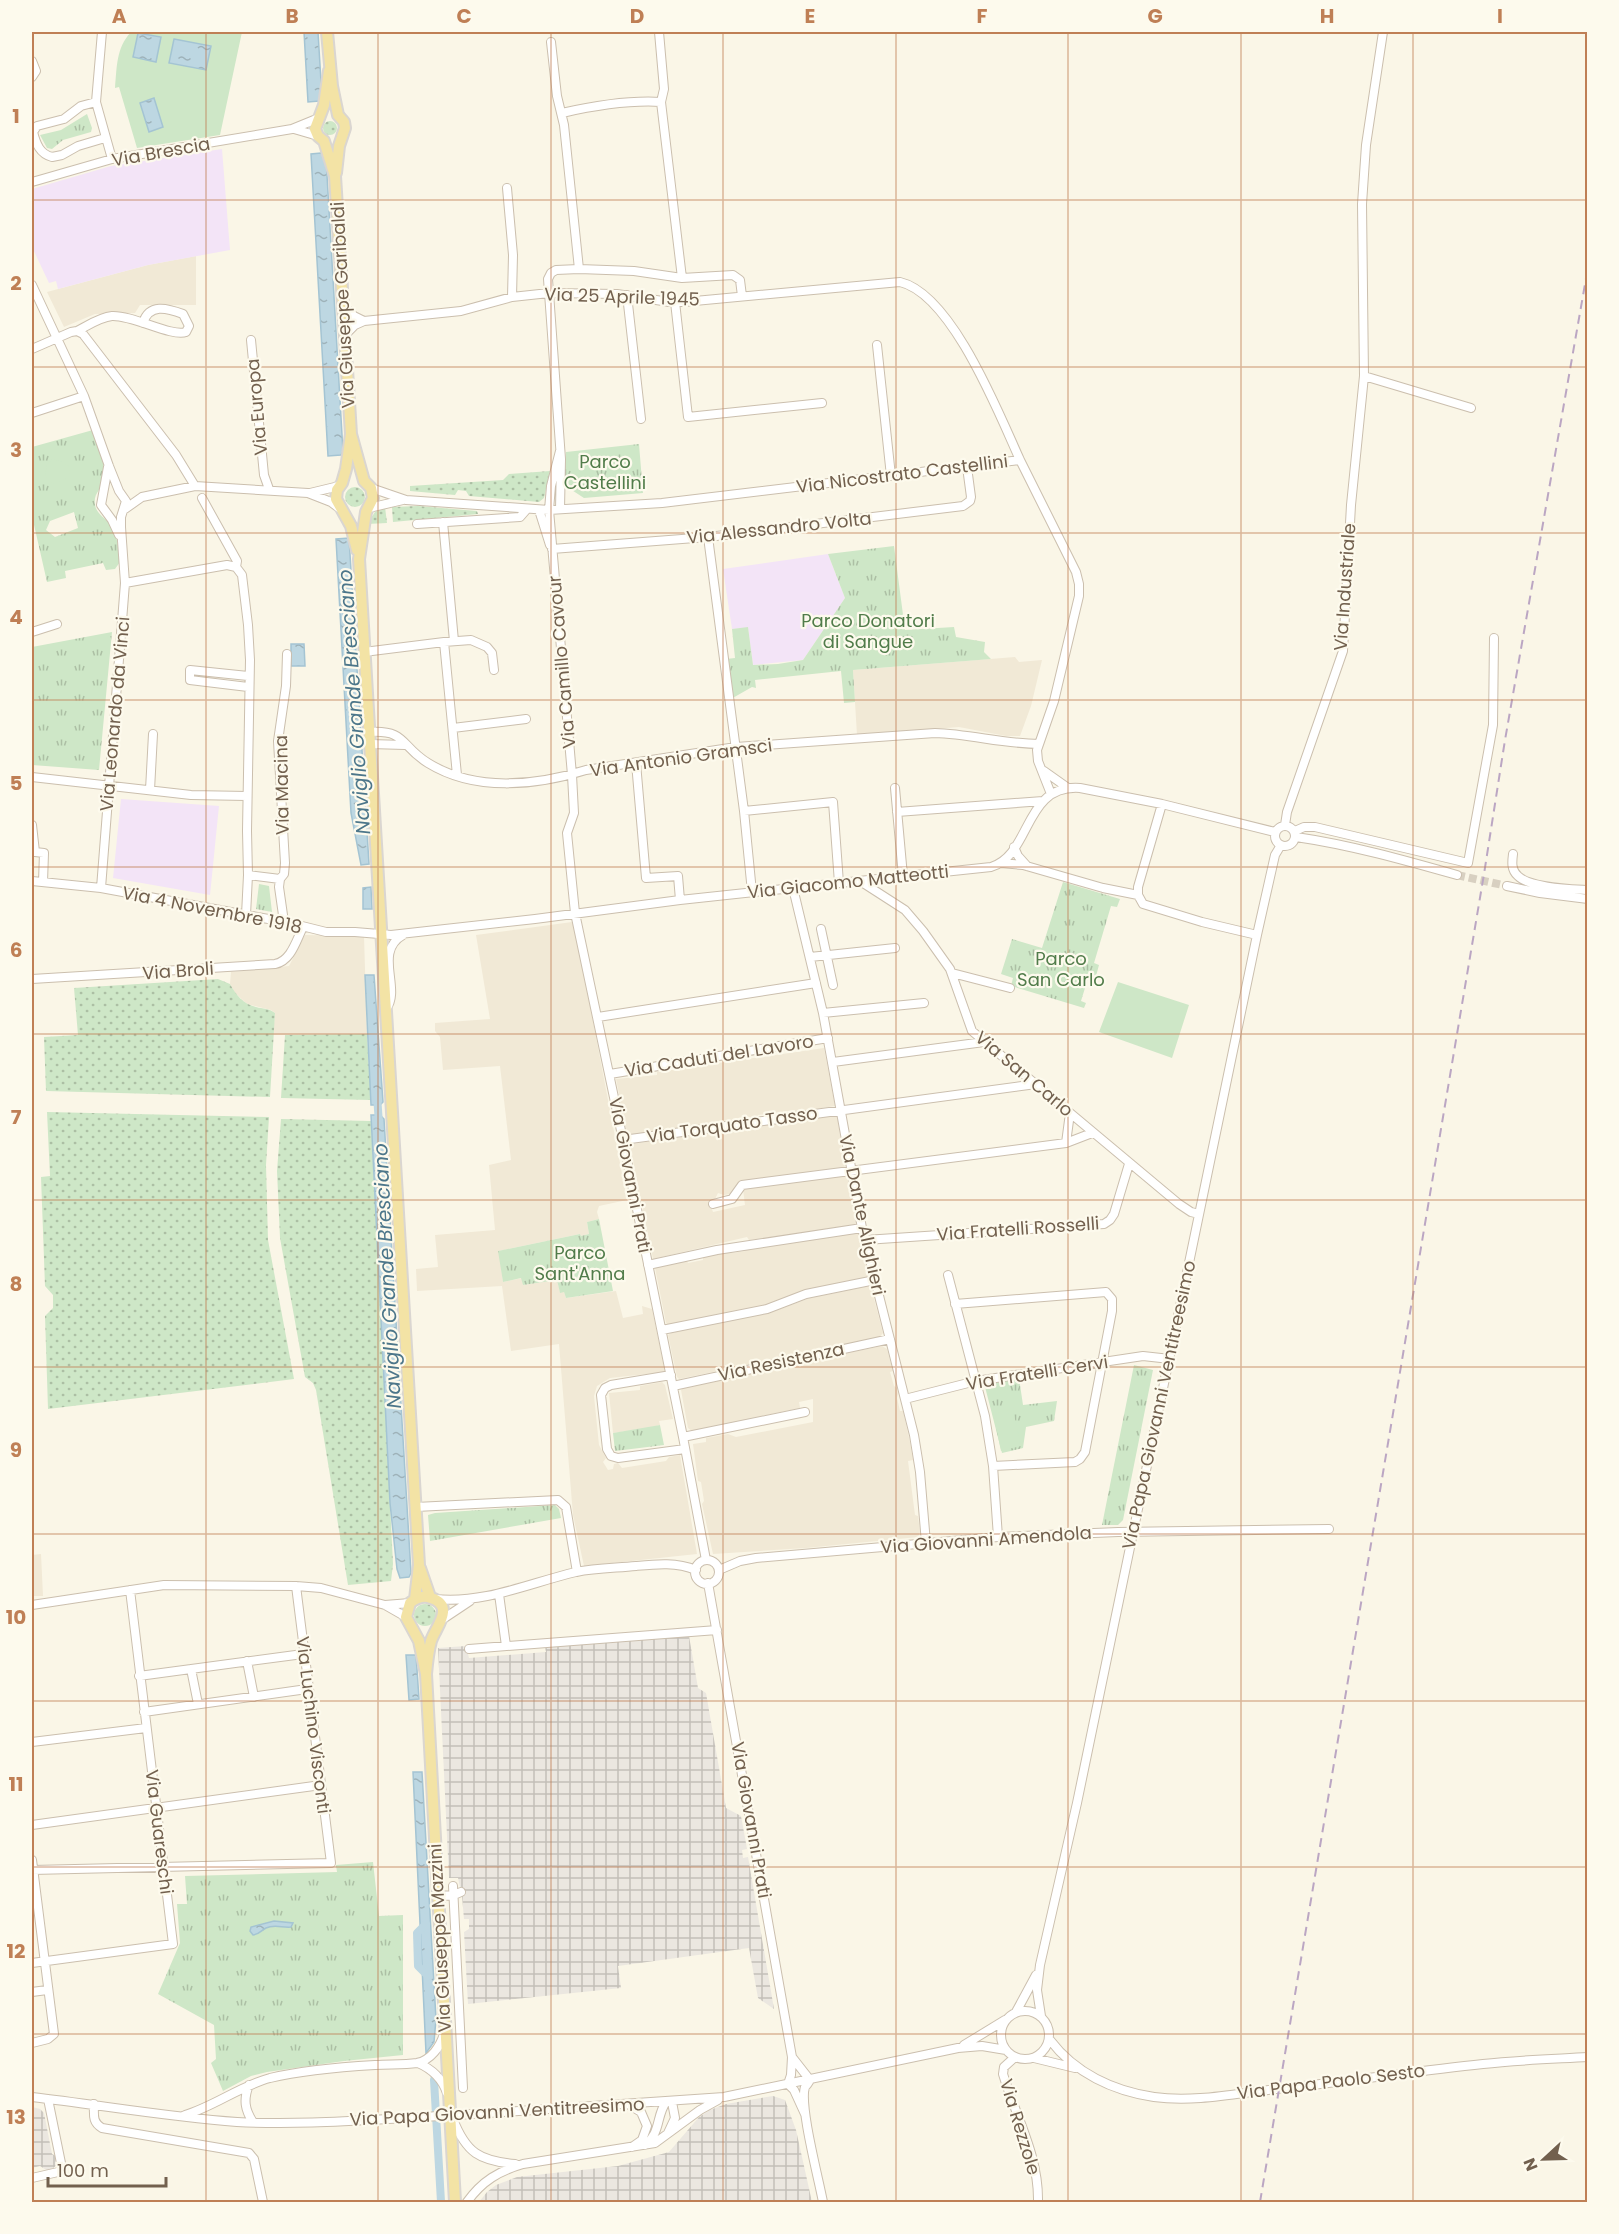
<svg xmlns="http://www.w3.org/2000/svg" width="1619" height="2234" viewBox="0 0 1619 2234" font-family="Poppins,sans-serif">
	<style>
		.residential { fill: #f1e9d6 }
		.industrial { fill: url(#industrial-grid) }
		.education { fill: #f3e4f7 }
		.grass { fill: url(#grass-dots) }
		.park { fill: url(#park-tufts); fill-rule: evenodd }
		.pitch { fill: #cee7c7 }
		.water { fill: url(#water-ripples); stroke: #a4c4d3; stroke-width: 1.5 }
		.lines { fill: none; stroke-linecap: round; stroke-linejoin: round }
		.canal { stroke: #bdd7e2; stroke-width: 8 }
		.minor-tunnel { stroke: #d8d0c1; stroke-width: 8; stroke-dasharray: 8 4; stroke-linecap: butt }
		.minor-casing { stroke: #cbbfae; stroke-width: 10 }
		.major-casing { stroke: #dad6d1; stroke-width: 14 }
		.minor { stroke: #fff; stroke-width: 8 }
		.major { stroke: #f3e3a5; stroke-width: 10 }
		.rail { stroke: #bba6c3; stroke-width: 2; stroke-dasharray: 9 6; stroke-linecap: butt }
		.minor-bridge-casing { stroke: #cbbfae; stroke-width: 10; stroke-linecap: butt }
		.minor-bridge { stroke: #fff; stroke-width: 8 }
		.grid { fill: none; stroke: #bf7f55; stroke-width: 1.5; stroke-opacity: 0.55 }
		.labels { text-anchor: middle; stroke-width: 4.5; stroke-linejoin: round; paint-order: stroke }
		.street-label { font-size: 18px; fill: #72604e; stroke: #fdfaed }
		.park-label { font-size: 18px; fill: #517c4a; stroke: #fdfaed }
		.water-label { font-size: 20px; font-style: italic; fill: #4c768a; stroke: #fdfaed }
		.neatline { fill: none; stroke: #bf7f55; stroke-width: 2 }
		.grid-label { font-size: 20px; text-anchor: middle; font-weight: bold; fill: #bf7f55 }
	</style>
	<defs>
		<pattern id="industrial-grid" width="8" height="8" patternUnits="userSpaceOnUse" patternTransform="scale(1.5)"><rect width="8" height="8" fill="#ebe7e0"/><path d="M0 4h8M4 0v8" fill="none" stroke="#c3bfb8"/></pattern>
		<pattern id="grass-dots" width="8" height="8" patternUnits="userSpaceOnUse" patternTransform="scale(1.5)"><rect width="8" height="8" fill="#cee7c7"/><path d="M2 2h.1M6 6h.1" fill="none" stroke="#acbfa4" stroke-width="1.8" stroke-linecap="round"/></pattern>
		<pattern id="park-tufts" width="24" height="20" patternUnits="userSpaceOnUse" patternTransform="scale(1.5)"><rect width="24" height="20" fill="#cee7c7"/><path d="M3 7l-1-3M5 7V3M7 7l1-3M15 17l-1-3M17 17v-4M19 17l1-3" fill="none" stroke="#acbfa4"/></pattern>
		<pattern id="water-ripples" width="26" height="14" patternUnits="userSpaceOnUse" patternTransform="scale(1.5)"><rect width="26" height="14" fill="#bdd7e2"/><path d="M2 4q2-2 4 0t4 0M15 11q2-2 4 0t4 0" fill="none" stroke="#9eb2b9"/></pattern>
	</defs>
	<rect width="100%" height="100%" fill="#faf6e7"/>
	<!-- residential -->
	<path class="residential" d="M196 256V305H140L135 313 95 314 64 327 47 292 148 265Z
		M1015 657 1019 662 1042 660 1031 706 1020 736H1006L959 727 857 735 853 670Z
		M572 922 575 926 627 1200 599 1206 597 1212 599 1219 587 1222 589 1234 581 1236 580 1234 499 1251 503 1282 522 1278 523 1285 557 1280 560 1292H564L566 1298 616 1291 623 1318 643 1314 642 1306 652 1309 665 1372 610 1378 597 1386 594 1396 599 1445 606 1458 603 1462 608 1470 613 1469 614 1464 618 1463 622 1468 666 1461 669 1457 680 1455 697 1554 584 1566 573 1515 559 1344 511 1351 502 1286 417 1291 416 1269 438 1267 435 1235 495 1230 489 1165 511 1160 500 1066 443 1070 440 1037 435 1031V1023L490 1019 476 935Z
		M305 935 364 936 367 1034 273 1035 275 1013 271 1010 247 1004 235 993 230 984 231 972 289 966Z
		M824 1048 835 1106 795 1112V1110L758 1115 757 1117 627 1135 616 1079 657 1075V1072Z
		M837 1115 845 1168 740 1183 730 1194 724 1195 718 1193 715 1199 709 1201 713 1212 745 1205 743 1189 847 1175 857 1226 749 1240 747 1237 653 1259 630 1146 632 1144Z
		M859 1233 869 1276 866 1278 805 1290 771 1304 669 1325 666 1323 655 1268 687 1261 688 1263 703 1260V1257L731 1251 732 1253 745 1251 746 1249Z
		M869 1286 871 1287 883 1333 879 1338 679 1379 677 1377 668 1335 671 1333 772 1312 810 1298Z
		M882 1346 887 1349 893 1371 890 1372 894 1386 897 1388 898 1394 897 1398 900 1411H903L910 1442 913 1460 908 1461 915 1515 918 1516 920 1532 918 1537 806 1548 713 1554 702 1504 704 1501 701 1482 698 1481 693 1444 706 1442V1438L728 1434 736 1437 813 1422V1399L799 1402 800 1408 692 1431 688 1428 681 1390 684 1387Z
		M662 1382 665 1385 673 1419 659 1421 660 1425 648 1428 613 1433 609 1393 640 1390V1386Z
		M41 1554 43 1596H32V1555Z"/>
	<!-- industrial -->
	<path class="industrial" d="M689 1636 698 1688 706 1693 726 1808 741 1816 747 1849 742 1850 743 1858 748 1857 774 2009 758 1998 749 1948 618 1966 621 1988 468 2004 464 1932 469 1929V1919H464L462 1896 458 1878H449L438 1648 466 1646 469 1658 546 1652 545 1647Z
		M773 2096 785 2100 796 2130 812 2202H479L487 2192 496 2185 517 2177 618 2166 669 2152 699 2117 710 2110 726 2104Z
		M32 2107 40 2109 44 2113 52 2154 56 2156V2166L48 2171 40 2166 32 2168Z"/>
	<!-- education -->
	<path class="education" d="M222 149 230 250 148 265 58 289 56 281 49 283 32 247V189L111 166Z
		M828 554 845 598 803 660 753 665 748 628 732 629 723 569Z
		M121 799 219 806 210 895 113 878Z"/>
	<!-- grass -->
	<path class="grass" d="M323 128a7 7 0 1 1 14 0a7 7 0 1 1-14 0Z
		M550 471 544 498 539 502 469 496 466 491 458 490 455 495 410 491V486L503 480 509 474Z
		M345 497a10 10 0 1 1 20 0a10 10 0 1 1-20 0Z
		M418 506 477 511 478 514 393 522 392 507Z
		M385 507 387 523 367 524 375 512Z
		M218 979 230 984C236 995 243 1004 256 1007 263 1009 269 1008 275 1013L270 1097 46 1091 44 1037 78 1035 74 988Z
		M367 1034 371 1100 281 1098 285 1035Z
		M47 1112 269 1117 266 1165 268 1240 294 1379 48 1409 45 1316 53 1308V1295L45 1286 41 1177 50 1176Z
		M281 1119 371 1121 393 1564 391 1581 348 1585 316 1390 313 1383 305 1377 280 1238 277 1171Z
		M414 1615a11 11 0 1 1 22 0a11 11 0 1 1-22 0Z"/>
	<!-- park -->
	<path class="park" d="M87 114 92 128 91 132 63 140 52 149 47 148 40 135 61 130Z
		M93 430C97 444 107 464 104 479 102 489 93 493 95 505 97 515 106 518 112 526 118 536 118 551 120 562L115 569 106 570 103 563 65 571 66 578 47 582 32 516V447ZM74 512 78 528 55 537 46 530 50 521Z
		M639 444 643 493 584 498 564 485 566 452Z
		M894 546 905 630 954 627 956 637 985 642 984 652 991 659 853 670 855 702 844 703 841 671 755 680 756 688 752 687 731 699 726 659 735 658 732 629 748 627 753 665 778 664 803 660 845 598 828 554Z
		M112 632 99 770 32 765V647Z
		M1063 882 1120 899 1117 907 1111 906 1094 963 1099 965 1096 976 1089 975 1081 1001 1086 1003 1084 1008 1011 986 1013 978 1001 974 1012 939 1042 948Z
		M259 884 269 886 272 912 256 909Z
		M599 1219 613 1291 566 1298 564 1292 560 1293 557 1280 523 1285 521 1278 503 1282 498 1251 580 1234 581 1236 589 1234 587 1222Z
		M1134 1365 1153 1370 1123 1520 1118 1525H1102Z
		M1019 1378 1023 1405 1057 1401 1054 1421 1026 1427 1023 1448 1002 1453 984 1383Z
		M660 1425 664 1445 615 1451 613 1433Z
		M555 1505 559 1509 561 1518 430 1541 428 1515 435 1513Z
		M373 1862 379 1916 403 1915V2055L344 2061 267 2072 251 2076 223 2091 211 2063 216 2059 214 2025 158 1994 180 1943 177 1904H187L185 1876 337 1872 336 1865Z"/>
	<!-- pitch -->
	<path class="pitch" d="M131 32H242L220 135 137 148 119 87 115 88C117 67 116 48 131 32Z
		M51 460C58 459 63 463 70 467L69 477 56 484 49 481 45 475 47 465Z
		M1118 982 1189 1005 1172 1058 1099 1032Z
		M1013 1410 1021 1446 1001 1451 993 1413Z"/>
	<!-- water -->
	<path class="water" d="M304 32H318L322 98 319 101 308 102Z
		M138 33 161 37 156 62 133 57Z
		M174 39 211 46 206 70 169 63Z
		M154 98 163 127 149 132 140 103Z
		M321 153 326 158 343 452 341 455 328 456 311 154Z
		M349 538 369 864 361 865 351 813 336 539Z
		M291 644H304L305 666H291Z
		M371 887 372 909H363V888Z
		M365 975H374L383 1102 380 1105H371Z
		M371 1115H380L384 1119 411 1573 409 1577 400 1578 397 1569 390 1503Z
		M406 1655H416L419 1699 409 1700Z
		M413 1772H422L436 2019 434 2042 426 2053Z
		M274 1921 293 1923 291 1927C283 1928 274 1924 266 1928 260 1931 260 1934 253 1935L250 1931 251 1927Z"/>
	<g class="lines">
		<!-- canal -->
		<path class="canal" d="M377 1095 379 1124
			M426 1924 417 1933 418 1966 428 1976
			M434 2080 441 2202"/>
		<!-- minor-tunnel -->
		<path class="minor-tunnel" d="M1457 875 1507 886"/>
		<defs>
			<path id="minor" d="M102 32 96 102 112 159
				M659 32 664 89 661 102 682 278
				M551 42 557 96 564 125 579 269
				M32 61 36 71 32 77
				M96 102 81 106 64 119 37 126 33 132C36 144 40 154 52 157L62 155 78 146 105 138
				M562 113C593 106 629 100 661 102
				M294 129 318 136
				M32 182 112 159 292 129 319 118
				M507 188 513 255 512 297
				M32 285 84 396 109 466 119 491 126 501 121 517V527L125 583 101 888
				M627 295 641 419
				M675 302 688 417 822 403
				M344 306 354 316 364 321
				M77 331C87 326 100 317 112 316 133 315 171 337 186 332L189 326 183 314C167 308 149 303 143 323
				M346 334 355 325 364 321 461 311 512 297 549 293 617 294 669 302H684L900 282C952 294 999 414 1020 460
				M251 340 264 475 269 489
				M877 345 891 476
				M32 349 71 332 77 331 83 334 176 455 195 486
				M1364 376 1471 408
				M32 413 84 396
				M560 451 551 486 549 510 572 775 574 813 567 833 575 913 623 1140 683 1437 706 1560
				M108 467 101 505 112 520 119 535
				M371 488 406 500 549 510 662 503 1020 460 1076 572 1079 584V596L1054 701 1037 750 1038 761 1051 794
				M310 493 339 486
				M202 498 237 561 236 567 242 575 248 625 250 660 247 831 248 875 246 915
				M369 508 403 500
				M125 509 142 497 195 486 308 493 331 502 339 508
				M560 509 561 459 548 279 551 273 556 270 579 269 634 271 682 278 733 275 740 280 742 296
				M539 510 550 545
				M443 522 454 641
				M417 524 520 517 527 509
				M708 537 744 811 752 892
				M552 549 708 537 963 506 970 501 971 497 967 467
				M125 583 227 565 236 567
				M32 632 57 624
				M444 642 457 775
				M364 652 444 642 471 640 487 647 492 653 494 670
				M248 687 190 680V670L248 676
				M453 728 526 719
				M370 732C407 730 400 746 428 763 475 792 535 786 586 770L736 747 935 733C970 734 1004 744 1039 744
				M370 744 405 745
				M636 763 646 878 678 876 680 900
				M1044 771 1068 788
				M32 777 191 795 247 796
				M895 788 903 876
				M150 790 153 734
				M1162 804 1138 887V895L1143 904 1202 922 1257 935
				M744 811 833 802 839 883
				M897 812 1043 801
				M32 825 35 852 44 853 43 882
				M1285 825 1287 812 1343 651 1351 505 1364 376 1362 204 1366 145 1383 32
				M1275 836a10 10 0 1 1 20 0a10 10 0 1 1-20 0Z
				M1295 831 1304 827H1315L1468 863 1493 725 1494 638
				M1296 837C1351 845 1404 860 1457 875
				M1014 847 1018 856 1027 866
				M1513 854C1512 862 1511 870 1518 876 1530 888 1571 889 1588 890
				M1001 863 1023 865 1103 888 1138 895
				M248 875 280 879 279 887 284 922
				M280 879 284 874 285 863 278 741 286 686 287 654
				M32 881 101 888 290 923 326 932H355L391 935 535 919 680 900 991 867C1032 855 1023 784 1080 788L1162 804 1275 832
				M860 881 905 910 923 931 950 969 972 1031 1179 1204 1191 1212 1199 1214
				M1507 886 1540 893 1588 899
				M793 888 823 1013 862 1228 914 1435 920 1472 926 1543
				M821 929 833 985
				M810 957 895 948
				M952 973 1010 988
				M32 979 275 964C291 961 296 941 303 927
				M386 1009C402 989 373 952 403 935
				M823 1013 924 1003
				M598 1017 816 983
				M833 1062 984 1042
				M610 1074 828 1038
				M623 1140 1036 1084
				M1066 1143 1070 1113
				M713 1204 732 1199 742 1185 1066 1143 1092 1133
				M865 1240 1104 1224 1110 1220 1114 1214 1129 1164
				M648 1265 717 1250 862 1228
				M948 1275 985 1416 993 1466 998 1537
				M955 1304 1106 1292 1112 1299V1311L1085 1452 1080 1459 1075 1462 993 1466
				M662 1330 767 1309 806 1294 875 1280
				M671 1375 611 1385 605 1388 601 1395 607 1449 611 1456 618 1458 685 1449
				M673 1386 890 1339
				M905 1399 976 1381 1009 1376 1143 1356 1170 1359
				M683 1437 805 1412
				M416 1507 558 1500 566 1507 577 1572
				M695 1572a12 12 0 1 1 24 0a12 12 0 1 1-24 0Z
				M719 1570 740 1561 756 1558 998 1537 1118 1532 1329 1529
				M708 1583 792 2057 791 2075 788 2084
				M499 1594 506 1646
				M435 1599C485 1604 529 1583 576 1572 596 1568 616 1568 636 1566 657 1564 676 1562 696 1570
				M32 1605 164 1585 296 1586 321 1588 385 1605 406 1617
				M385 1605 410 1603
				M443 1619 470 1601
				M469 1649 717 1630
				M247 1661 254 1697
				M191 1669 198 1704
				M139 1676 303 1654
				M144 1712 307 1689
				M32 1742 146 1728
				M32 1825 321 1785
				M32 1860 54 2034 48 2039 32 2043
				M32 1870 331 1863 296 1586
				M453 1886 463 2088
				M438 1896 454 1895 461 1892
				M32 1963 173 1944 130 1590
				M32 1992 47 1990
				M1001 2035a24 24 0 1 1 48 0a24 24 0 1 1-48 0Z
				M1016 2012 1036 1975
				M1041 2016 1037 1990 1040 1965 1077 1803 1257 935 1275 855 1281 845
				M1050 2040C1075 2073 1113 2091 1154 2097 1197 2103 1242 2092 1285 2088 1351 2081 1417 2071 1483 2064 1518 2060 1553 2059 1588 2057
				M964 2045 1005 2020
				M792 2057 810 2080
				M1015 2057 1004 2067 1003 2074C1016 2117 1039 2156 1038 2202
				M1034 2058 1075 2068
				M418 2063C432 2069 442 2078 447 2093
				M810 2080C810 2080 806 2087 805 2087 799 2105 819 2180 823 2202
				M788 2084 794 2090 805 2114
				M249 2085C243 2100 245 2110 253 2122
				M32 2097C100 2105 168 2117 237 2122 293 2125 351 2121 407 2118
				M94 2104C94 2115 92 2122 102 2128L249 2153 254 2159 263 2202
				M628 2104 641 2112 647 2126 642 2140 632 2147
				M488 2113 724 2097 958 2048 982 2046 1006 2050
				M185 2115C215 2106 240 2086 270 2078 303 2070 341 2067 375 2065 389 2064 403 2065 417 2063 431 2060 440 2047 444 2034
				M453 2119C466 2153 480 2161 515 2164
				M668 2133 675 2118 672 2102
				M645 2145C661 2133 656 2116 666 2102
				M32 2178 58 2172 62 2168 48 2099
				M467 2202C482 2181 499 2171 523 2164L655 2143 700 2110 718 2100"/>
			<path id="major" d="M327 32 332 86 338 115 344 122 345 128 339 146 336 173
				M329 71 324 105 315 129 318 136 324 141 335 176 351 434 346 469 342 483 337 490 336 499 351 526 357 550
				M351 434 364 481 371 488 373 498 366 512 359 559 419 1565 415 1599
				M420 1568 430 1597
				M426 1674C427 1663 428 1652 431 1641 435 1628 456 1606 431 1598 423 1595 416 1598 410 1603L406 1617 419 1641 426 1674 455 2202"/>
		</defs>
		<!-- minor casing -->
		<use href="#minor" class="minor-casing"/>
		<!-- major casing -->
		<use href="#major" class="major-casing"/>
		<!-- minor -->
		<use href="#minor" class="minor"/>
		<!-- major -->
		<use href="#major" class="major"/>
		<!-- rail -->
		<path class="rail" d="M1260 2202 1484 874 1505 740 1588 267"/>
		<defs>
			<path id="minor-bridge" d="M407 2118 488 2113"/>
		</defs>
		<!-- minor-bridge casing -->
		<use href="#minor-bridge" class="minor-bridge-casing"/>
		<!-- minor-bridge -->
		<use href="#minor-bridge" class="minor-bridge"/>
	</g>
	<!-- grid -->
	<path class="grid" d="M206 32V2202M378 32V2202M551 32V2202M723 32V2202M896 32V2202M1068 32V2202M1241 32V2202M1413 32V2202M32 200H1588M32 367H1588M32 533H1588M32 700H1588M32 867H1588M32 1034H1588M32 1200H1588M32 1367H1588M32 1534H1588M32 1701H1588M32 1867H1588M32 2034H1588"/>
	<g class="labels">
		<!-- street labels -->
		<g class="street-label">
			<text transform="translate(161 152) rotate(-10)" y="6">Via Brescia</text>
			<text transform="translate(622 297) rotate(2)" y="6">Via 25 Aprile 1945</text>
			<text transform="translate(343 305) rotate(-93)" y="6">Via Giuseppe Garibaldi</text>
			<text transform="translate(257 407) rotate(-95)" y="6">Via Europa</text>
			<text transform="translate(902 474) rotate(-7)" y="6">Via Nicostrato Castellini</text>
			<text transform="translate(779 528) rotate(-6)" y="6">Via Alessandro Volta</text>
			<text transform="translate(1345 587) rotate(-86)" y="6">Via Industriale</text>
			<text transform="translate(562 662) rotate(-95)" y="6">Via Camillo Cavour</text>
			<text transform="translate(115 714) rotate(-85)" y="6">Via Leonardo da Vinci</text>
			<text transform="translate(681 758) rotate(-8)" y="6">Via Antonio Gramsci</text>
			<text transform="translate(282 785) rotate(-91)" y="6">Via Macina</text>
			<text transform="translate(848 882) rotate(-6)" y="6">Via Giacomo Matteotti</text>
			<text transform="translate(212 910) rotate(11)" y="6">Via 4 Novembre 1918</text>
			<text transform="translate(178 971) rotate(-4)" y="6">Via Broli</text>
			<text transform="translate(719 1056) rotate(-9)" y="6">Via Caduti del Lavoro</text>
			<text transform="translate(1024 1074) rotate(40)" y="6">Via San Carlo</text>
			<text transform="translate(732 1125) rotate(-8)" y="6">Via Torquato Tasso</text>
			<text transform="translate(630 1175) rotate(79)" y="6">Via Giovanni Prati</text>
			<text transform="translate(862 1215) rotate(78)" y="6">Via Dante Alighieri</text>
			<text transform="translate(1018 1229) rotate(-4)" y="6">Via Fratelli Rosselli</text>
			<text transform="translate(781 1362) rotate(-12)" y="6">Via Resistenza</text>
			<text transform="translate(1037 1373) rotate(-9)" y="6">Via Fratelli Cervi</text>
			<text transform="translate(1159 1405) rotate(-78)" y="6">Via Papa Giovanni Ventitreesimo</text>
			<text transform="translate(986 1540) rotate(-4)" y="6">Via Giovanni Amendola</text>
			<text transform="translate(313 1725) rotate(83)" y="6">Via Luchino Visconti</text>
			<text transform="translate(751 1820) rotate(80)" y="6">Via Giovanni Prati</text>
			<text transform="translate(159 1832) rotate(83)" y="6">Via Guareschi</text>
			<text transform="translate(440 1938) rotate(-93)" y="6">Via Giuseppe Mazzini</text>
			<text transform="translate(1331 2082) rotate(-7)" y="6">Via Papa Paolo Sesto</text>
			<text transform="translate(497 2112) rotate(-3)" y="6">Via Papa Giovanni Ventitreesimo</text>
			<text transform="translate(1020 2127) rotate(73)" y="6">Via Rezzole</text>
		</g>
		<!-- park labels -->
		<g class="park-label">
			<text x="605" y="468">Parco<tspan x="605" dy="21">Castellini</tspan></text>
			<text x="868" y="627">Parco Donatori<tspan x="868" dy="21">di Sangue</tspan></text>
			<text x="1061" y="965">Parco<tspan x="1061" dy="21">San Carlo</tspan></text>
			<text x="580" y="1259">Parco<tspan x="580" dy="21">Sant'Anna</tspan></text>
		</g>
		<!-- water labels -->
		<g class="water-label">
			<text transform="translate(354 702) rotate(-94)" y="7">Naviglio Grande Bresciano</text>
			<text transform="translate(387 1276) rotate(-93)" y="7">Naviglio Grande Bresciano</text>
		</g>
	</g>
	<!-- border -->
	<rect width="1619" height="2234" fill="none" stroke="#fdfaed" stroke-width="66"/>
	<!-- north arrow -->
	<g transform="translate(1544 2159) rotate(248)" stroke="#fdfaed" stroke-width="4.5" paint-order="stroke">
	<path d="M0-4.5L10 22L0 15L-10 22Z" fill="#72604e"/>
	<text y="-9" font-size="16" font-weight="bold" text-anchor="middle" fill="#72604e">N</text>
	</g>
	<!-- scale -->
	<path d="M48 2177v9h118v-9" fill="none" stroke="#72604e" stroke-width="3"/>
	<text x="57" y="2177" font-size="18" fill="#72604e" stroke="#fdfaed" stroke-width="4.5" paint-order="stroke">100 m</text>
	<rect x="33" y="33" width="1553" height="2168" class="neatline"/>
	<g class="grid-label">
		<text x="119" y="23">A</text>
		<text x="292" y="23">B</text>
		<text x="464" y="23">C</text>
		<text x="637" y="23">D</text>
		<text x="810" y="23">E</text>
		<text x="982" y="23">F</text>
		<text x="1155" y="23">G</text>
		<text x="1327" y="23">H</text>
		<text x="1500" y="23">I</text>
		<text x="16" y="123">1</text>
		<text x="16" y="290">2</text>
		<text x="16" y="457">3</text>
		<text x="16" y="624">4</text>
		<text x="16" y="790">5</text>
		<text x="16" y="957">6</text>
		<text x="16" y="1124">7</text>
		<text x="16" y="1291">8</text>
		<text x="16" y="1457">9</text>
		<text x="16" y="1624">10</text>
		<text x="16" y="1791">11</text>
		<text x="16" y="1958">12</text>
		<text x="16" y="2124">13</text>
	</g>
</svg>
